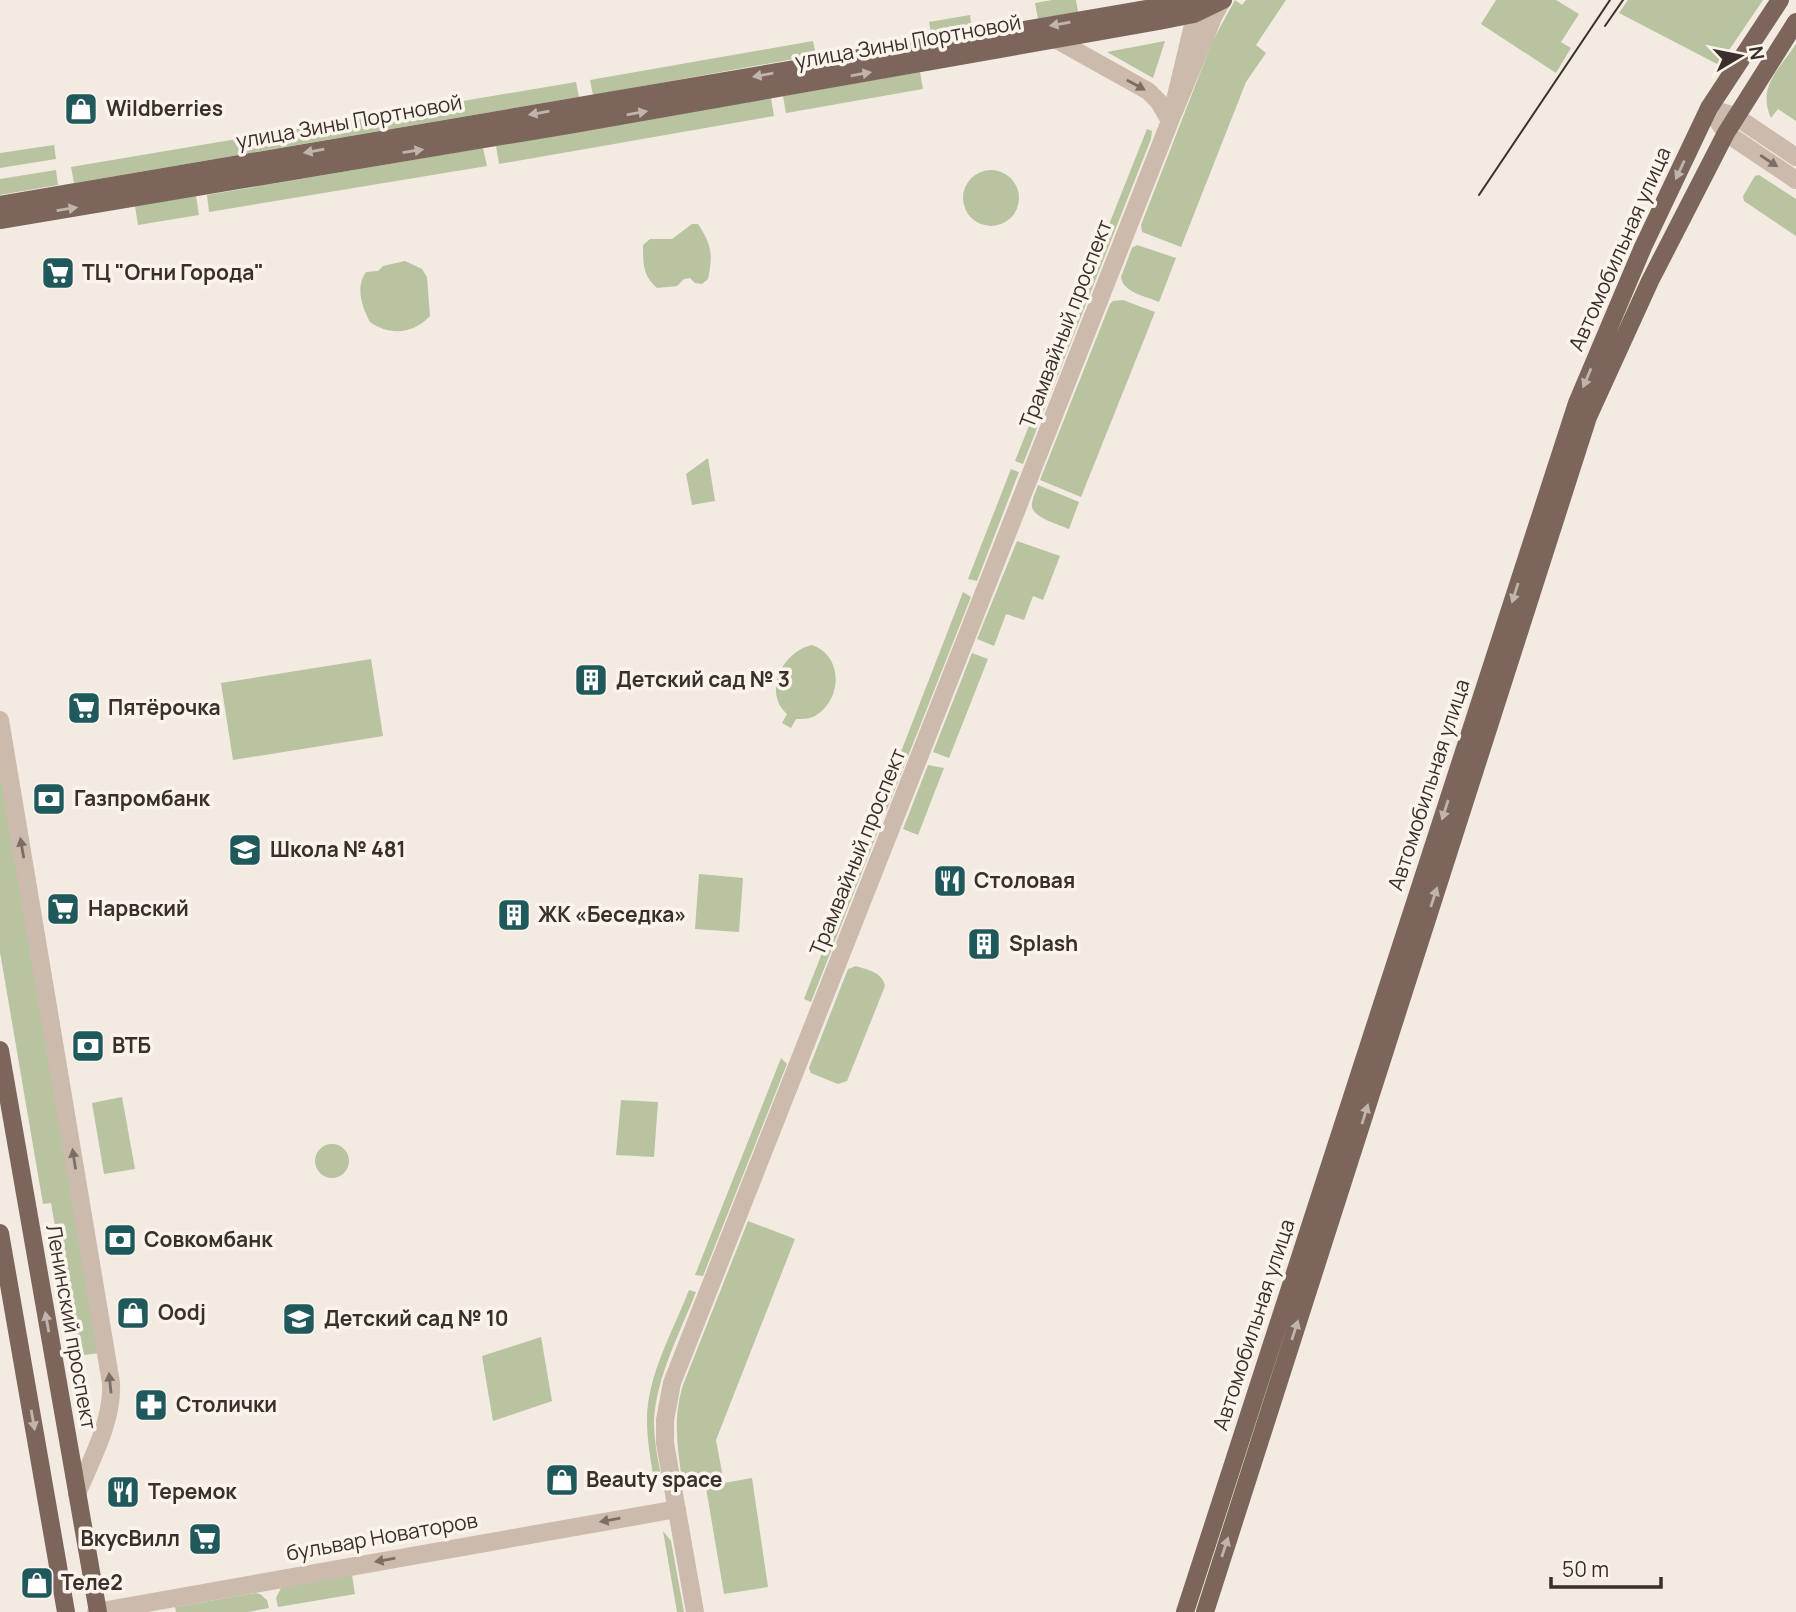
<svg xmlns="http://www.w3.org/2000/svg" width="1796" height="1612" viewBox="0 0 1796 1612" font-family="Manrope,sans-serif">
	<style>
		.green { fill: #b8c3a0 }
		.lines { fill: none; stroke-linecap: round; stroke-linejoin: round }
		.minor { stroke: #ccbaac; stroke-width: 18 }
		.major { stroke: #7c665c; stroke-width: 18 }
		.tram { stroke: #3a2f2b; stroke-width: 2 }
		.oneway { fill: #c1b4ac }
		.oneway2 { fill: #7c6e65 }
		.labels { text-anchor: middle; stroke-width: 7; stroke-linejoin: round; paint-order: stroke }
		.street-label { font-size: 21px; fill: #3a2f2b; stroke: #faf4ed }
		.poi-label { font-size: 21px; font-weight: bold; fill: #3a2f2b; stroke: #faf4ed; text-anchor: start }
	</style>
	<rect width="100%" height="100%" fill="#f3eae1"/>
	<!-- green -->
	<path class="green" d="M1052 0H1076L1078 12 1038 19 1035 3Z
		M1235 0 1242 5 1246 0H1286L1256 45 1266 53 1246 82 1181 247 1142 232 1141 225 1213 40Z
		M1496 0H1556L1579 14 1561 42 1571 48 1556 73 1481 24Z
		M1628 0H1763L1719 65 1619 13Z
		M970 15 972 30 932 37 929 22Z
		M813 41 816 55 593 95 590 80Z
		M1165 41 1153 78 1107 52Z
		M1796 44V121L1778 109 1771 118C1757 87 1779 69 1796 44Z
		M920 72 923 89 786 113 783 96Z
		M576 82 579 97 74 183 71 167Z
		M771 98 774 116 499 164 496 146Z
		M1147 129 1152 131 1151 139 1023 464 1015 461Z
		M54 145 56 159 0 168V153Z
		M483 148 487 166 209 212 207 195Z
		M963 198a28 28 0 1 1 56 0a28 28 0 1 1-56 0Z
		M56 170 58 185 0 195V179Z
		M1759 175 1796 199V236L1744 201 1743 196 1755 176Z
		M196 196 199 215 138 225 135 206Z
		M692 224H698C712 245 713 255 708 279L702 284 695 283 690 278 684 279 677 286 657 288C643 276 643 264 643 245L650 239H672Z
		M1137 245 1176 258 1159 302C1146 296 1123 293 1121 277L1132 248Z
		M405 261 422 269 427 277 430 316C413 334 390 336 370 322 362 307 355 287 366 272L378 271 383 266Z
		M1123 300 1155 312 1081 497 1040 480 1110 304 1113 301Z
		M708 458 715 501 692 505 686 474Z
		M1011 469 1019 472 977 581 968 579Z
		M1038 485 1079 502 1069 529C1058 524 1029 517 1032 503 1033 497 1036 491 1038 485Z
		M1017 541 1060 556 1043 600 1033 596 1024 620 1006 614 994 646 977 639Z
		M963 592 971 597 886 812 878 811Z
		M812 645C843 656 842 697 818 714 811 719 804 719 796 719L791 728 782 723 787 714C762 692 783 651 812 645Z
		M972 653 988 659 949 758 933 752Z
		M371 659 383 736 233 760 221 683Z
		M928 765 944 768 918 835 903 829Z
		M0 772 99 1353 77 1356 51 1203 43 1204 0 952Z
		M873 823 880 826 811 1002 804 999Z
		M699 874 743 878 739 932 695 929Z
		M856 966C868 970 882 972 885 986L847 1081 838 1084 811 1073 809 1068 848 969Z
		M781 1058 787 1064 703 1276 695 1275Z
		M122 1097 135 1169 104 1174 92 1103Z
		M621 1100 658 1102 654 1157 616 1155Z
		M315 1161a17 17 0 1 1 34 0a17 17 0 1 1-34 0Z
		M748 1221 795 1239 716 1440 724 1483 752 1478 768 1587 724 1594 704 1476 682 1479C677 1446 673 1417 683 1385Z
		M689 1290 696 1292C680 1333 656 1377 654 1421 654 1441 658 1461 662 1480L654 1481C651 1461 647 1441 647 1420 647 1376 673 1331 689 1290Z
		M541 1337 552 1401 493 1421 482 1356Z
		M663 1531 671 1541 684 1612H677Z
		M352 1575 355 1594 278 1607 276 1598 281 1588Z
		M255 1593 260 1594 267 1600 269 1608 248 1612H176L175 1607Z"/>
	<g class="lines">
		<!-- minor -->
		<path class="minor" d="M1055 39 1148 91 1159 102 1170 121
			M1709 108 1726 133 1796 180
			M1722 112 1735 116 1796 157
			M0 720 111 1383C113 1421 91 1460 77 1494
			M96 1612 677 1509
			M695 1612 665 1443V1420L672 1383 1170 121 1214 15 1221 3 1199 0 1170 121"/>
		<!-- major -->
		<path class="major" d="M0 205 1199 0
			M0 220 568 125 1159 21 1194 14 1223 0
			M0 1050 98 1612
			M0 1233 66 1612
			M1185 1612 1577 403 1643 247 1709 108 1780 0
			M1205 1612 1588 417 1650 281 1726 133 1796 22"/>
		<!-- tram -->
		<path class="tram" d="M1605 26 1623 0
			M1479 195 1610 0"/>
	</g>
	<!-- one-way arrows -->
	<defs><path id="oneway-solid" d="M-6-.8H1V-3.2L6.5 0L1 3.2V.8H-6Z" transform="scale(1.75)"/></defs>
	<g class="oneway">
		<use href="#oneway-solid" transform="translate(1060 24) rotate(170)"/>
		<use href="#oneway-solid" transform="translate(861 74) rotate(-10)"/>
		<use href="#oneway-solid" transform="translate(763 75) rotate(170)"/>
		<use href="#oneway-solid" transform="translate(539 113) rotate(170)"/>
		<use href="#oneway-solid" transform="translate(637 113) rotate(-10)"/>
		<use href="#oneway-solid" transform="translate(314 151) rotate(170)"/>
		<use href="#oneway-solid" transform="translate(413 151) rotate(-9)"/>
		<use href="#oneway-solid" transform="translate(1680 170) rotate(115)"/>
		<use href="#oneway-solid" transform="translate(67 209) rotate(-9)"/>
		<use href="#oneway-solid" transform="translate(1587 378) rotate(113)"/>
		<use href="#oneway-solid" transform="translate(1515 593) rotate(108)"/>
		<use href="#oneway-solid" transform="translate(1445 810) rotate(108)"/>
		<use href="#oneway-solid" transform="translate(1434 897) rotate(-72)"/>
		<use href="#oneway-solid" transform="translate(1365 1114) rotate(-73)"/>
		<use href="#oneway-solid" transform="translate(47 1322) rotate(-100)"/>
		<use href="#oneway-solid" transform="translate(1295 1330) rotate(-72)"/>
		<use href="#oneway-solid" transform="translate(33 1420) rotate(80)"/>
		<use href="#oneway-solid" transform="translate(1225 1547) rotate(-72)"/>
	</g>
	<g class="oneway2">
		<use href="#oneway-solid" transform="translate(1136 85) rotate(29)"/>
		<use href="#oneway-solid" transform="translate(1769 161) rotate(34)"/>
		<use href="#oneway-solid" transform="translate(22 848) rotate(-100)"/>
		<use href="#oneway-solid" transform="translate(74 1159) rotate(-99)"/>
		<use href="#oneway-solid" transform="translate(110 1383) rotate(-96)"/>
		<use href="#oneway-solid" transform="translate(610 1520) rotate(170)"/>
		<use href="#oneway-solid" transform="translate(385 1560) rotate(170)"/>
	</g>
	<!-- icons -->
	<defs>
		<symbol id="shop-square" viewBox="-11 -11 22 22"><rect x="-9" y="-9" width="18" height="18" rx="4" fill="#20595c" stroke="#faf4ed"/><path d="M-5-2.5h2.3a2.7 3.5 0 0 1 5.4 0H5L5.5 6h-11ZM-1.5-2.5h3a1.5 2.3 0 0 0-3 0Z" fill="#fff"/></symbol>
		<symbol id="supermarket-square" viewBox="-11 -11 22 22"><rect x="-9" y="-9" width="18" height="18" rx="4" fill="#20595c" stroke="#faf4ed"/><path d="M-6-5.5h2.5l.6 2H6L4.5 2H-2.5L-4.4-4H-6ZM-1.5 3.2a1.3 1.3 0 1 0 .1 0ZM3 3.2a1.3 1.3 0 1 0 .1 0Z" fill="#fff"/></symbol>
		<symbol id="building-square" viewBox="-11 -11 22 22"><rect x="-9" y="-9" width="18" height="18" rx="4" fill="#20595c" stroke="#faf4ed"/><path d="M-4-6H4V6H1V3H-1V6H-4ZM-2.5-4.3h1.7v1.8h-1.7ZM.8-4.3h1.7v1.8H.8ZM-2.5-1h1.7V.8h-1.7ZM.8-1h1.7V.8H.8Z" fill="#fff"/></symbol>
		<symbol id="bank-square" viewBox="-11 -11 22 22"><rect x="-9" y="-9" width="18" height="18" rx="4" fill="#20595c" stroke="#faf4ed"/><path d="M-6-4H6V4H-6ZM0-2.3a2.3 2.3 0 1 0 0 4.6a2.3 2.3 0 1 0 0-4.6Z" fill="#fff"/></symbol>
		<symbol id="school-square" viewBox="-11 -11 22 22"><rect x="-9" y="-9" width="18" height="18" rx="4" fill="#20595c" stroke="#faf4ed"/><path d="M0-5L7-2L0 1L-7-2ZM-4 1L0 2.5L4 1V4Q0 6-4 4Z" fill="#fff"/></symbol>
		<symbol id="restaurant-square" viewBox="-11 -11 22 22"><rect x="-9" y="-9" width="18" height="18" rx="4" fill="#20595c" stroke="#faf4ed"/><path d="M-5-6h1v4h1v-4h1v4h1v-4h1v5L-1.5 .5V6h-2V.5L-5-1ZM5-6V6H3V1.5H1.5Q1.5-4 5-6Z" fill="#fff"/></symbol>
		<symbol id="pharmacy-square" viewBox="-11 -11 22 22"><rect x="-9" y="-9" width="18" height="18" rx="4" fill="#20595c" stroke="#faf4ed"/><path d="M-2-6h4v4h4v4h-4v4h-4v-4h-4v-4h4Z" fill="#fff"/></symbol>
	</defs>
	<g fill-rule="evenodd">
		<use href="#shop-square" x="62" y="90" width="38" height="38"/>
		<use href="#supermarket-square" x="39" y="254" width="38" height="38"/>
		<use href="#building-square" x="572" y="661" width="38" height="38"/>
		<use href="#supermarket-square" x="65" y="689" width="38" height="38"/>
		<use href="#bank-square" x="30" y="780" width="38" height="38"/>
		<use href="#school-square" x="226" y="831" width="38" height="38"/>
		<use href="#restaurant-square" x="931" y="862" width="38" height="38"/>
		<use href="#supermarket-square" x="44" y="890" width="38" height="38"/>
		<use href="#building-square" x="495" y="896" width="38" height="38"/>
		<use href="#building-square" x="965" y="925" width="38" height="38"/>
		<use href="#bank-square" x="69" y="1027" width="38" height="38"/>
		<use href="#bank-square" x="101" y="1221" width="38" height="38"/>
		<use href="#shop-square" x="114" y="1294" width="38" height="38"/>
		<use href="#school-square" x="280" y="1300" width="38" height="38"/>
		<use href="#pharmacy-square" x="132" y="1386" width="38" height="38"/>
		<use href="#shop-square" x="543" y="1461" width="38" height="38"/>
		<use href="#restaurant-square" x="104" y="1473" width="38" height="38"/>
		<use href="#supermarket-square" x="186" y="1520" width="38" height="38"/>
		<use href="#shop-square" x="18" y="1564" width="38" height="38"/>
	</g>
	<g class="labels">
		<!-- street labels -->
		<g class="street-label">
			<text transform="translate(908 42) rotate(-10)" y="7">улица Зины Портновой</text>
			<text transform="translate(349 122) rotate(-10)" y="7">улица Зины Портновой</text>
			<text transform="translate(1620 249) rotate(-66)" y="7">Автомобильная улица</text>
			<text transform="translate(1066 324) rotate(-69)" y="7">Трамвайный проспект</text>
			<text transform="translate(1429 785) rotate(-72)" y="7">Автомобильная улица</text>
			<text transform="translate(858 852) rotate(-68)" y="7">Трамвайный проспект</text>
			<text transform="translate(1254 1325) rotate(-72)" y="7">Автомобильная улица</text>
			<text transform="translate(71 1327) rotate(80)" y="7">Ленинский проспект</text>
			<text transform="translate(382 1537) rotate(-10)" y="7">бульвар Новаторов</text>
		</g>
		<!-- poi labels -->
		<g class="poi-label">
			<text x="106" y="116">Wildberries</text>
			<text x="82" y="280">ТЦ "Огни Города"</text>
			<text x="616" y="687">Детский сад № 3</text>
			<text x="108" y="715">Пятёрочка</text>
			<text x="74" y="806">Газпромбанк</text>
			<text x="270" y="857">Школа № 481</text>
			<text x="974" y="888">Столовая</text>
			<text x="88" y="916">Нарвский</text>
			<text x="538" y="922">ЖК «Беседка»</text>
			<text x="1009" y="951">Splash</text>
			<text x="112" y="1053">ВТБ</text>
			<text x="144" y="1247">Совкомбанк</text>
			<text x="158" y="1320">Oodj</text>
			<text x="324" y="1326">Детский сад № 10</text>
			<text x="176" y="1412">Столички</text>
			<text x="586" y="1487">Beauty space</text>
			<text x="148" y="1499">Теремок</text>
			<text x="180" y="1546" text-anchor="end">ВкусВилл</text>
			<text x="61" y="1590">Теле2</text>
		</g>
	</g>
	<!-- north arrow -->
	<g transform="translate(1740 56) rotate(80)" stroke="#faf4ed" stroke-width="5" paint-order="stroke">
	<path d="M0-5L12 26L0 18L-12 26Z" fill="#3a2f2b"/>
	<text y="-10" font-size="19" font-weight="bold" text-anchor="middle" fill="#3a2f2b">N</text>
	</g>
	<!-- scale -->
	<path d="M1551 1577v10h110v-10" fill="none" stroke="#3a2f2b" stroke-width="3.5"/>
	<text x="1562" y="1577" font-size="21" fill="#3a2f2b" stroke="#faf4ed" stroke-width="5" paint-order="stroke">50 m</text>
</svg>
